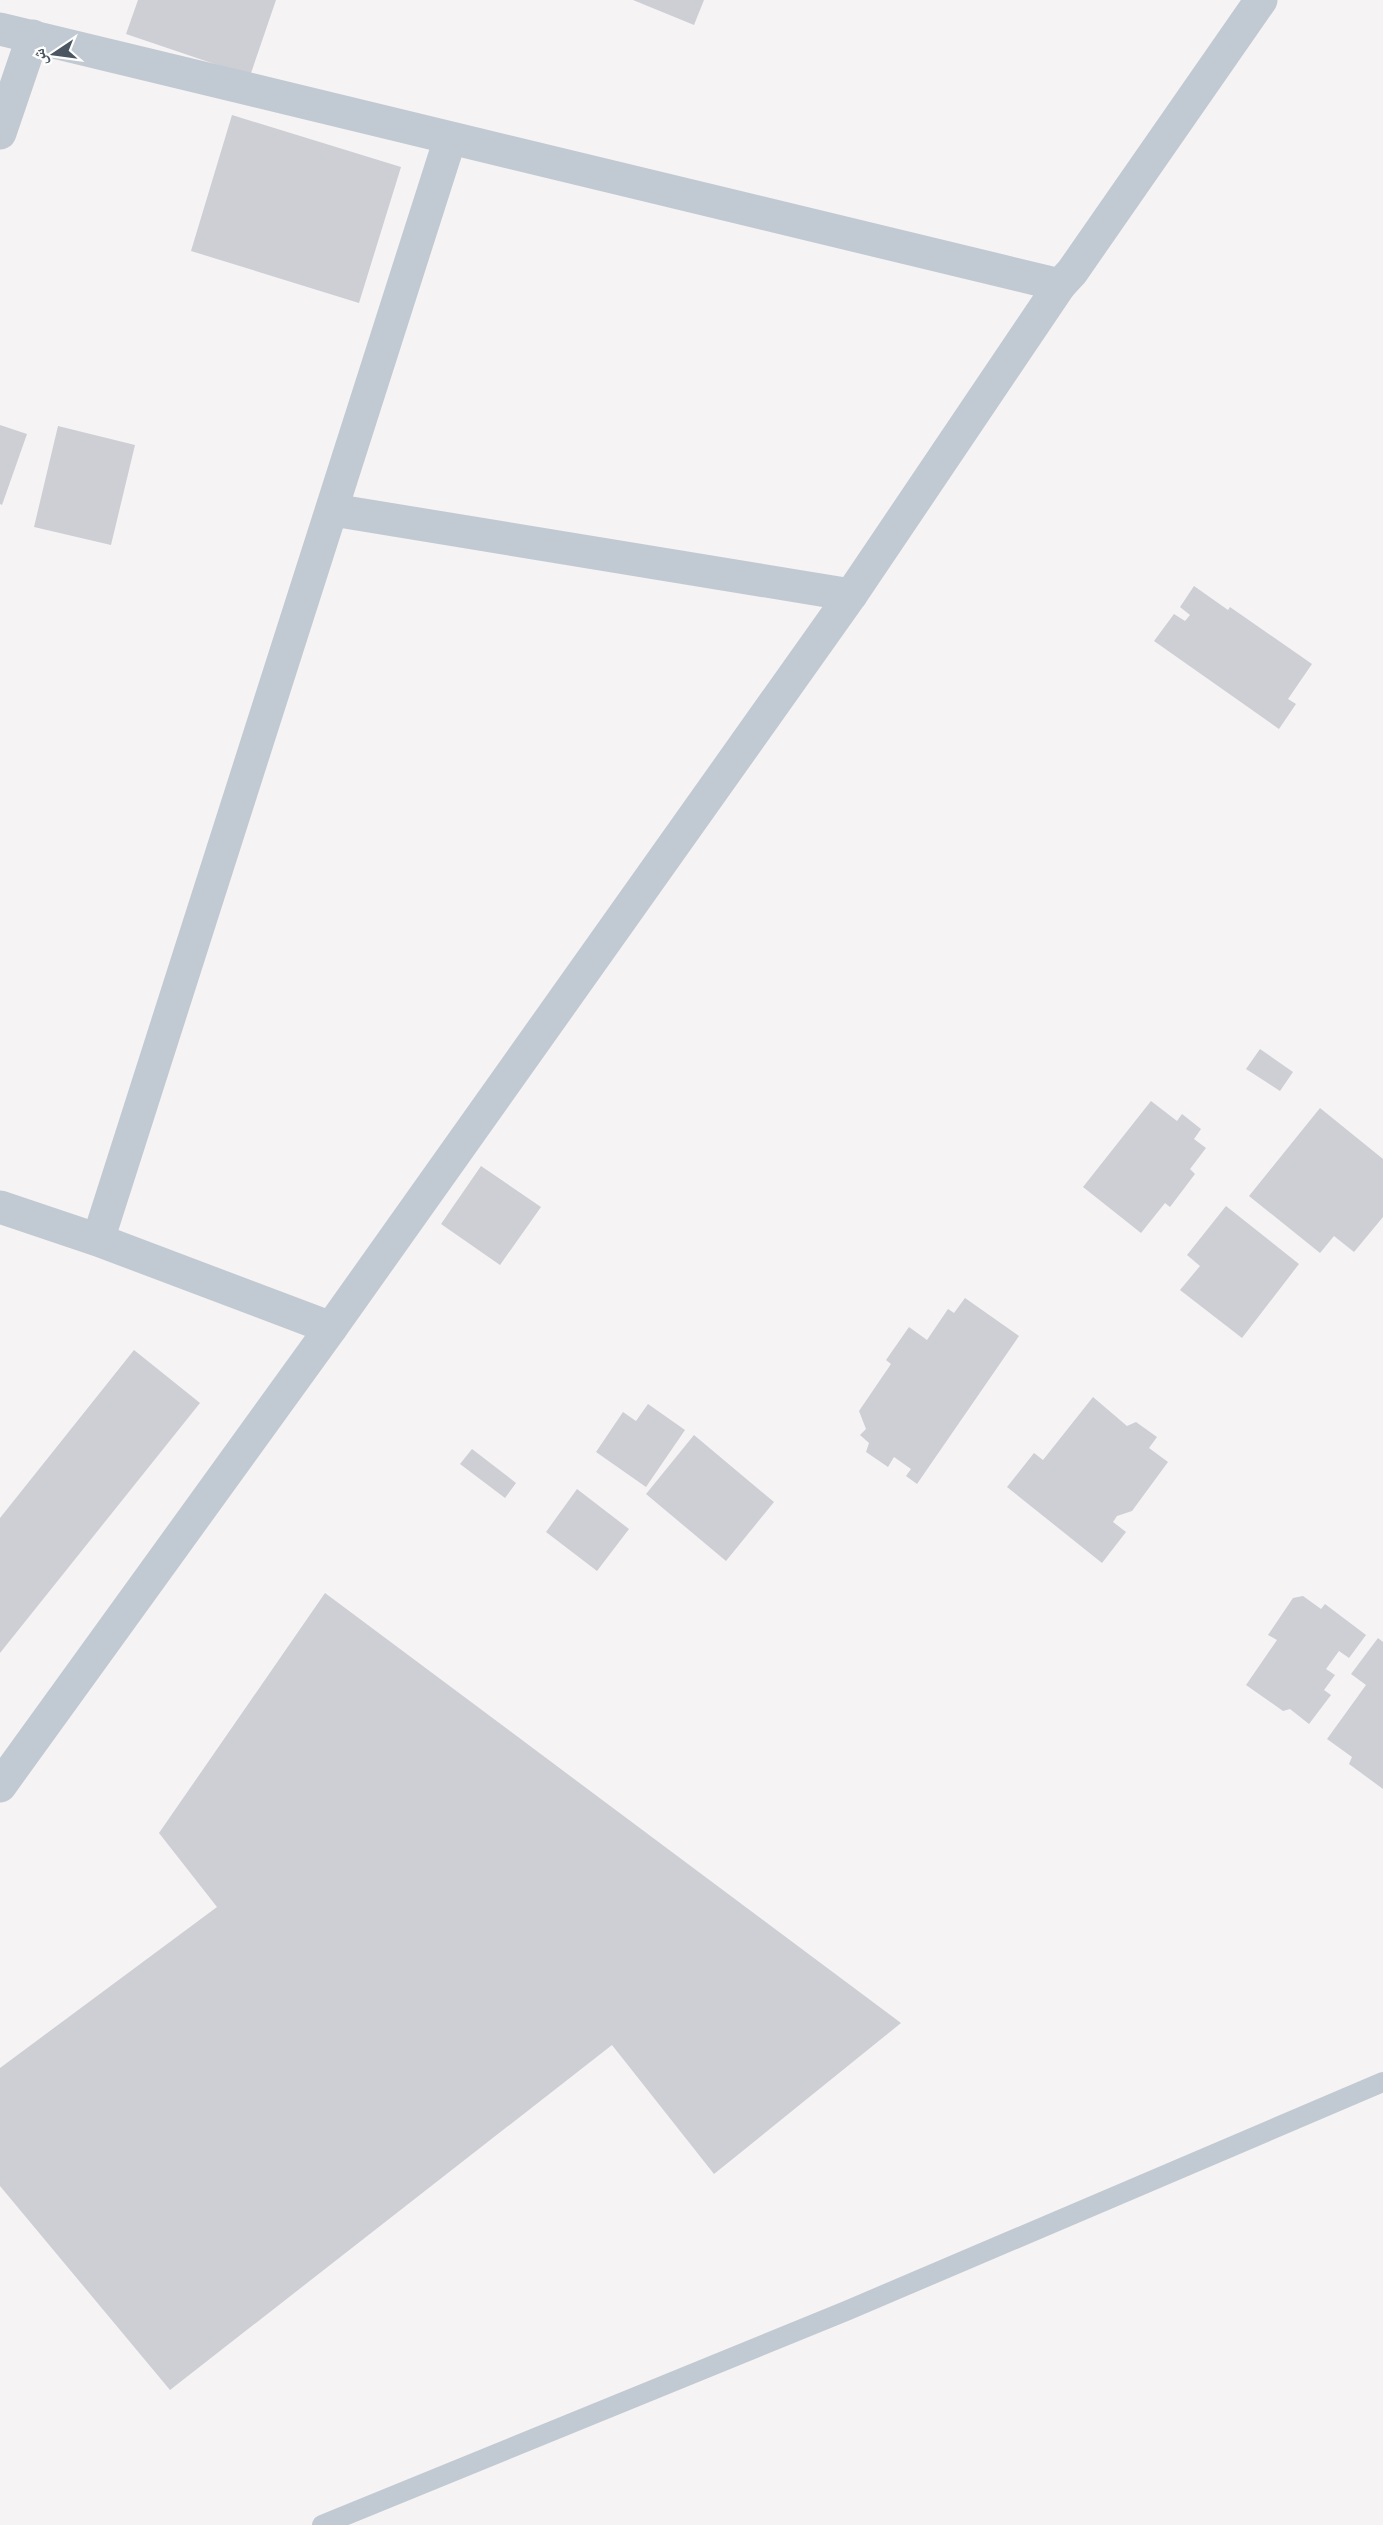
<svg xmlns="http://www.w3.org/2000/svg" width="1383" height="2525" viewBox="0 0 1383 2525" font-family="Raleway,'Noto Naskh Arabic',sans-serif">
	<style>
		.building { fill: #cdcfd5 }
		.lines { fill: none; stroke-linecap: round; stroke-linejoin: round }
		.service { stroke: #c1cad2; stroke-width: 20 }
		.minor { stroke: #c1cad2; stroke-width: 33 }
		.tertiary { stroke: #c1cad2; stroke-width: 33 }
	</style>
	<rect width="100%" height="100%" fill="#f5f3f3"/>
	<!-- building -->
	<path class="building" d="M138 0H276L250 76 126 34Z
		M633 0H704L694 25Z
		M232 115 401 167 359 303 191 251Z
		M0 425 27 434 2 505 0 504Z
		M58 426 135 445 111 545 34 527Z
		M1194 586 1228 610 1230 607 1312 664 1288 699 1296 704 1279 729 1154 641 1174 614 1185 621 1190 615 1180 607Z
		M1260 1049 1293 1072 1280 1091 1246 1069Z
		M1151 1101 1177 1121 1182 1114 1201 1129 1194 1139 1206 1148 1190 1169 1195 1174 1170 1207 1165 1203 1141 1233 1083 1187Z
		M1320 1108 1383 1159V1217L1354 1252 1334 1236 1320 1253 1249 1196Z
		M481 1166 541 1207 500 1265 441 1224Z
		M1226 1206 1299 1264 1242 1338 1180 1290 1200 1266 1187 1255Z
		M965 1298 1019 1336 917 1484 906 1476 911 1469 894 1457 888 1467 866 1452 869 1443 860 1435 866 1429 859 1411 891 1364 886 1360 909 1327 927 1340 948 1309 954 1313Z
		M134 1350 200 1403 0 1653V1518Z
		M1093 1397 1127 1426 1136 1422 1157 1437 1149 1448 1168 1462 1132 1511 1117 1516 1113 1522 1126 1532 1102 1563 1007 1487 1034 1453 1043 1460Z
		M648 1404 685 1430 646 1487 596 1452 623 1412 636 1421Z
		M694 1435 774 1502 726 1561 646 1494Z
		M472 1449 516 1483 505 1498 460 1464Z
		M577 1489 629 1529 597 1571 546 1532Z
		M325 1593 901 2023 714 2174 612 2045 170 2390 0 2186V2068L217 1907 159 1833Z
		M1303 1596 1321 1609 1325 1604 1366 1635 1349 1658 1339 1651 1326 1669 1335 1675 1324 1690 1331 1695 1309 1724 1290 1709 1283 1711 1246 1685 1277 1640 1268 1635 1293 1598Z
		M1378 1638 1383 1642V1789L1349 1764 1352 1757 1327 1739 1366 1685 1351 1674Z"/>
	<g class="lines">
		<!-- service -->
		<path class="service" d="M322 2525 846 2311 1383 2082"/>
		<!-- minor -->
		<path class="minor" d="M0 29 1060 285
			M0 133 33 36
			M333 510 851 595
			M0 1207 98 1240 331 1328
			M98 1240 450 139"/>
		<!-- tertiary -->
		<path class="tertiary" d="M0 1786 331 1328 851 595 1060 285 1072 272 1261 0"/>
	</g>
	<!-- north arrow -->
	<g transform="translate(54 54) rotate(257)" stroke="#ffffff" stroke-width="4.5" paint-order="stroke">
	<path d="M0-4.5L10 22L0 15L-10 22Z" fill="#4a5661"/>
	<text y="-9" font-size="16" font-weight="bold" text-anchor="middle" fill="#4a5661">ش</text>
	</g>
</svg>
